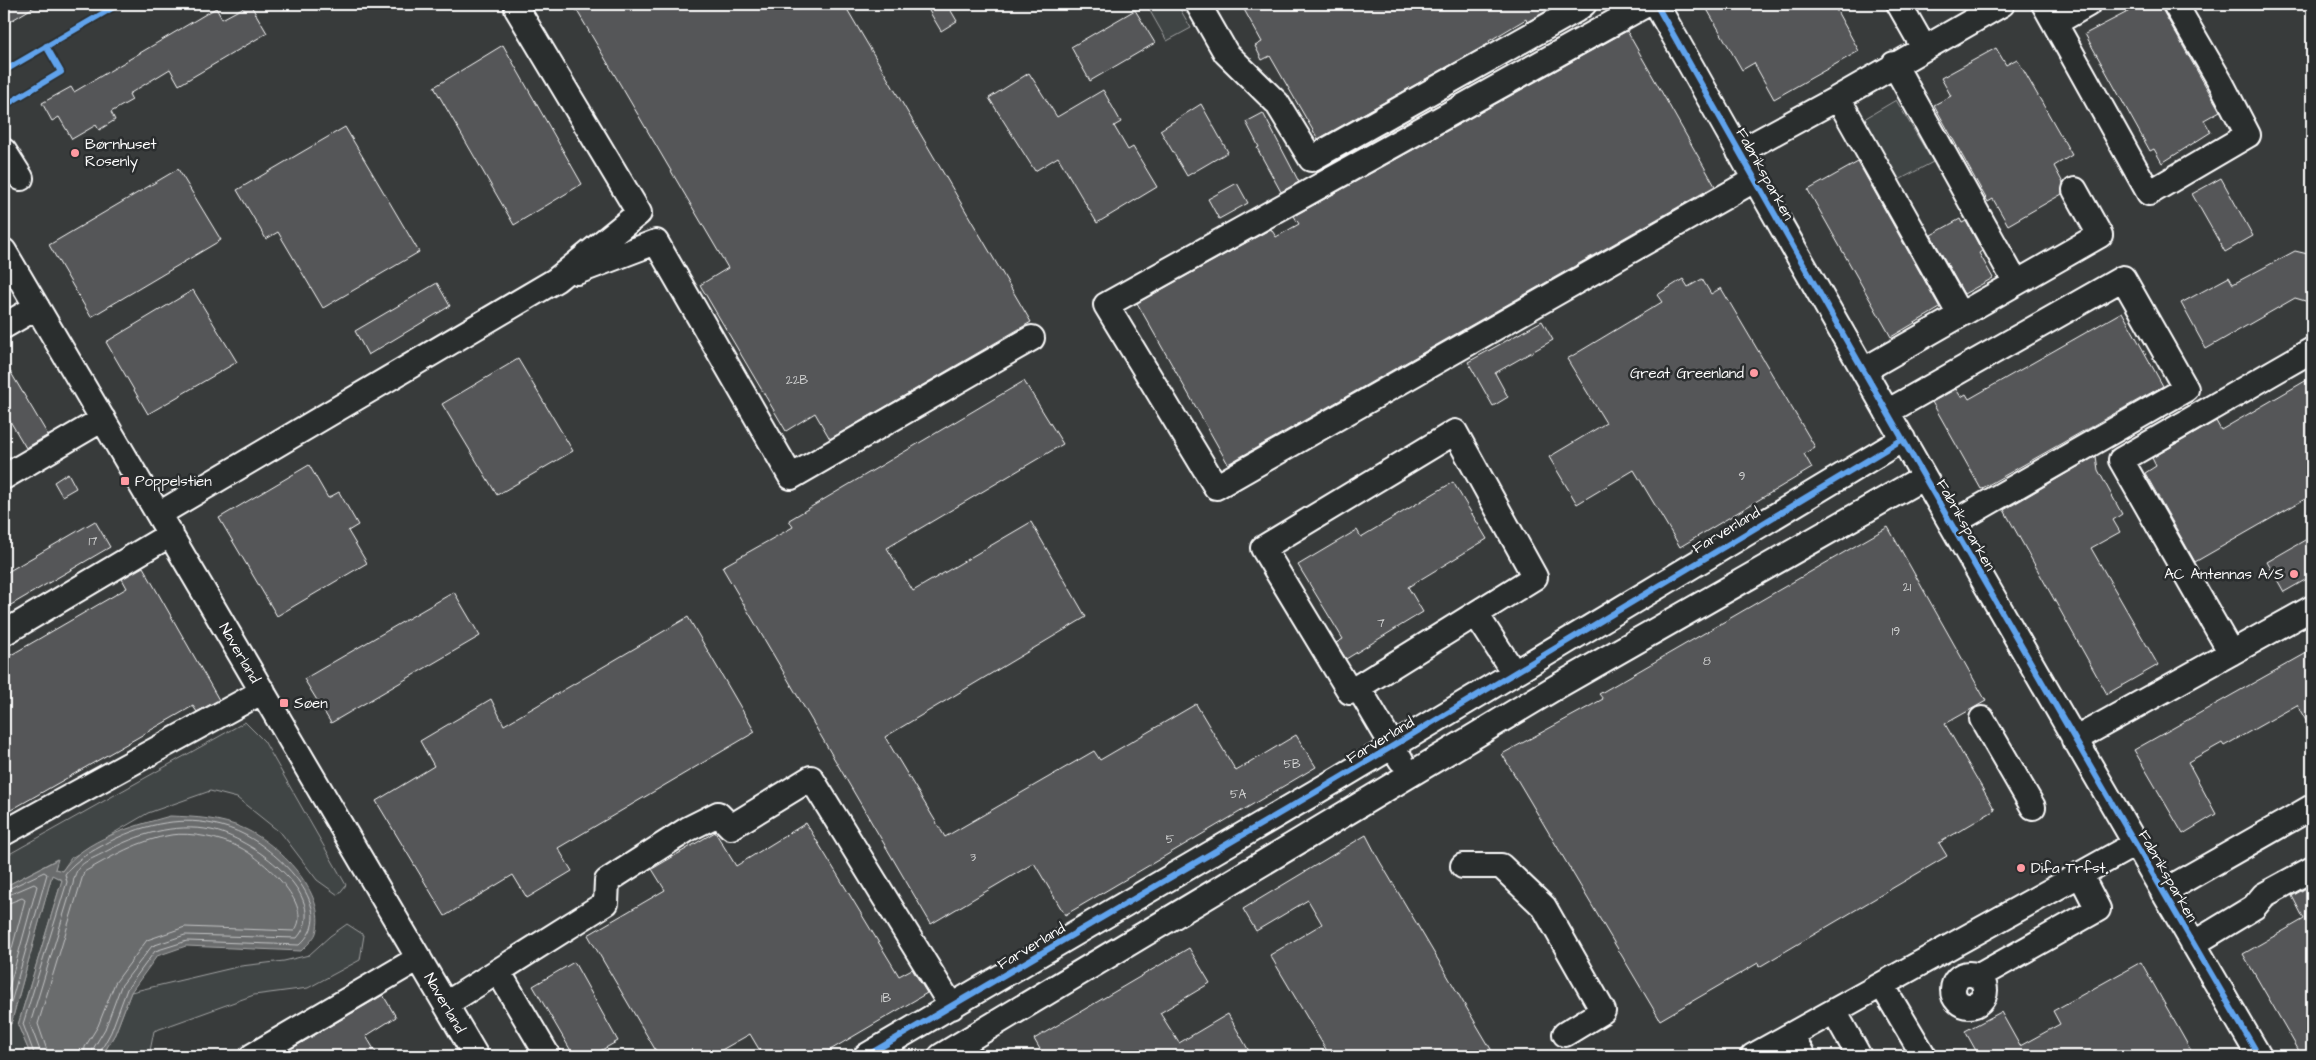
<svg xmlns="http://www.w3.org/2000/svg" width="2316" height="1060" viewBox="0 0 2316 1060" font-family="'Architects Daughter',sans-serif">
	<style>
		.built { fill: #373a3b }
		.green { fill: #414445; stroke: #a0a2a2 }
		.water { fill: #6a6c6d; stroke: #a6a7a7 }
		.lines { fill: none; stroke-linecap: round; stroke-linejoin: round }
		.shore { stroke: #c3c4c5; stroke-width: 1 }
		.building { fill: #555758; stroke: #fff }
		.minor-casing { stroke: #fff; stroke-width: 28 }
		.minor { stroke: #2a2d2e; stroke-width: 24 }
		.cycleway-casing { stroke: #2a2d2e; stroke-width: 9 }
		.cycleway { stroke: #60a3ed; stroke-width: 6 }
		.poi-dot { fill: #ff9aa2; stroke: #2a2d2e; stroke-width: 2 }
		.labels { text-anchor: middle; stroke-width: 5; stroke-linejoin: round; paint-order: stroke }
		.number-label { font-size: 12px; fill: #d4d5d5 }
		.poi-label { font-size: 15px; fill: #fff; stroke: #2a2d2e; text-anchor: start }
		.street-label { font-size: 15px; fill: #fff; stroke: #2a2d2e }
	</style>
	<rect width="100%" height="100%" fill="#2a2d2e"/>
	<filter id="ink" filterUnits="userSpaceOnUse"><feTurbulence type="fractalNoise" baseFrequency=".02" numOctaves="2"/><feDisplacementMap in="SourceGraphic" scale="10" xChannelSelector="R" yChannelSelector="G"/><feConvolveMatrix kernelMatrix="1 2 1 2 8 2 1 2 1" color-interpolation-filters="sRGB"/></filter>
	<g filter="url(#ink)">
		<!-- built -->
		<path class="built" d="M4 4H2312V1056H4Z"/>
		<!-- green -->
		<path class="green" d="M1146 4H1177L1191 28 1167 41Z
			M1896 100 1933 162 1899 180 1864 119Z
			M245 722 264 741 346 885 338 895 317 880 282 834 237 798 210 791 148 813 71 858 62 871 55 869 57 859 4 887V857Z
			M52 875 62 880 18 1025 31 1056H4V1024H11Z
			M347 924 364 935 360 960 308 988 254 995 154 1031 149 1056H102L115 1034 131 992 241 966 284 961 309 955 330 936Z"/>
		<!-- water -->
		<path class="water" d="M170 816C196 817 221 818 245 829 278 844 328 893 316 933 314 939 306 946 301 951L186 946 157 956 131 992 115 1034 102 1056H31L18 1025 62 880 52 875 11 1024H4V887L58 859 55 869 62 871C84 839 134 826 170 816Z"/>
		<g class="lines">
			<!-- shore -->
			<path class="shore" d="M4 891 44 872 47 874 7 1017 4 1019
				M4 897 34 884 37 886 4 1006
				M4 905 22 898 25 900 4 978
				M35 1056 23 1024 67 882 65 874C76 859 91 852 107 843 139 826 177 816 213 824 223 826 236 830 245 835 278 852 341 910 299 945L187 941 155 951 127 989 111 1032 98 1056
				M42 1056 30 1024 73 884C76 862 87 862 105 852 138 834 174 823 211 830 249 837 334 896 297 938L185 935 152 946 121 986 105 1029 93 1049 91 1056
				M49 1056 38 1024 84 872C111 857 139 840 171 835 191 832 220 838 239 847 260 857 316 905 294 931L185 927 147 940 115 983 98 1026 85 1047 84 1056"/>
		</g>
		<!-- building -->
		<path class="building" d="M4 4H39L4 25Z
			M250 4 267 33 179 85 170 69 129 94 132 100 111 112 115 120 99 130 96 125 72 139 59 117 52 121 42 103 71 87 74 92 216 8 222 19Z
			M573 4H844L1031 322 830 439 815 413 786 431 700 285 728 268Z
			M925 4H947L957 21 941 31Z
			M1241 4H1559L1527 22 1526 19 1489 41 1490 43 1318 139 1270 56 1262 60 1255 46 1262 42Z
			M1704 4H1833L1859 51 1774 99 1754 63 1742 70Z
			M2143 4H2161L2163 11 2220 111 2204 120 2211 132 2162 163 2154 149 2150 151 2085 34Z
			M1135 10 1155 43 1090 81 1071 47Z
			M1627 31 1715 186 1228 464 1137 303 1271 229 1276 237 1299 224 1294 216Z
			M503 45 582 184 514 225 434 87Z
			M1996 48 2006 65 2017 59 2072 155 2054 166 2063 183 2062 194 2008 225 1993 199 1988 202 1934 105 1951 96 1941 78Z
			M1029 73 1057 117 1103 90 1121 122 1114 126 1128 150 1133 147 1157 187 1097 223 1058 157 1035 171 989 98Z
			M1201 104 1228 152 1187 176 1160 130Z
			M1263 113 1299 182 1281 192 1257 148 1259 147 1246 122Z
			M345 127 419 252 323 308 278 232 266 239 237 190Z
			M1858 162 1940 308 1891 337 1808 190Z
			M178 169 221 240 91 317 49 245Z
			M2221 178 2253 236 2225 252 2192 194Z
			M1237 183 1248 203 1219 219 1208 199Z
			M1960 219 1962 223 1966 221 1982 251 1979 253 1993 278 1964 294 1931 235Z
			M2295 251 2312 255V303L2295 298 2206 349 2181 303 2229 277 2233 284Z
			M1683 279 1688 287 1702 279 1711 294 1721 288 1815 447 1804 454 1812 468 1680 547 1634 470 1577 504 1549 457 1606 423 1567 359 1662 302 1657 295Z
			M437 283 450 306 368 355 355 331Z
			M193 290 237 362 148 414 106 342Z
			M2122 312 2163 386 1981 489 1932 402 1956 389 1961 397 1966 394 1969 399Z
			M1542 321 1553 340 1495 373 1508 397 1493 406 1468 362Z
			M518 359 573 451 497 495 442 404Z
			M4 361 48 435 26 448 4 411Z
			M2312 377V495L2195 562 2145 473 2156 466 2152 458 2216 421 2221 430Z
			M1024 381 1063 444 887 548 913 591 1031 522 1086 617 885 737 945 837 1094 751 1100 760 1196 704 1236 771 1296 735 1316 767 1065 915 1034 863 931 924 722 567 793 527 789 520Z
			M2096 456 2098 470 2122 514 2113 520 2120 532 2091 548 2158 665 2107 694 2004 510Z
			M309 465 328 498 339 492 358 525 348 531 367 563 277 616 219 518Z
			M68 473 76 488 62 496 54 482Z
			M1453 482 1487 539 1408 587 1423 612 1346 659 1336 643 1343 639 1298 565 1357 530 1361 537Z
			M95 521 110 547 4 609V574Z
			M1888 527 1986 701 1945 724 1995 810 1939 843 1947 856 1759 967 1758 963 1660 1020 1502 754 1603 699 1599 694Z
			M2312 536V576L2284 592 2267 562Z
			M143 567 219 700 197 712 193 706 4 814V659L127 588 122 579Z
			M454 592 480 636 331 723 304 679Z
			M688 617 755 732 558 848 572 871 527 898 513 875 445 916 376 801 434 766 420 741 491 699 504 725Z
			M2312 650V731L2297 705 2224 746 2222 743 2188 762 2216 814 2183 834 2134 750Z
			M806 823 899 976 912 969 927 993 820 1056H763L750 1034 711 1056H659L588 935 665 890 652 869 715 832 736 866Z
			M1366 835 1379 860 1495 1056H1330L1270 955 1322 924 1308 900 1256 931 1243 909Z
			M2312 885V1056H2302L2243 954 2304 919 2292 896Z
			M1189 948 1210 983 1160 1013 1179 1043 1228 1014 1249 1051 1240 1056H1044L1034 1039Z
			M574 962 618 1041 591 1056H574L533 986Z
			M2141 962 2194 1056H1979L1965 1031 2001 1012 2020 1046 2060 1024 2053 1011Z
			M383 995 396 1017 366 1036 378 1056H279Z"/>
		<g class="lines">
			<defs>
				<path id="minor" d="M1198 4 1226 53 1277 103 1311 159 1576 10 1584 4
					M1647 4 1106 305 1216 487 1754 180
					M1656 4C1854 356 2055 707 2259 1056
					M1899 4 1924 48
					M2044 4 2149 193 2248 135 2221 83 2175 4
					M2055 23 2088 4
					M1894 64 2016 283
					M1838 98 1960 315
					M4 151 21 178
					M1739 152 1838 98 2002 4
					M4 251 476 1056
					M577 272 656 242 791 477 1032 338
					M4 326 37 307
					M1864 370 2100 235 2075 190
					M1887 412 2123 278 2186 389 1951 524
					M1455 432 1535 577 1350 692 1263 548Z
					M4 477 103 419
					M159 514 556 280 639 213 517 9
					M1476 614 1514 673
					M4 633 171 534
					M2231 653 2121 460 2312 350
					M1358 687 1401 760
					M1982 719 2033 807
					M2074 740 2312 608
					M4 833 263 691
					M1463 866H1501L1544 907 1603 1011 1565 1034
					M2163 892 2312 807
					M2193 944 2254 907 2264 895 2312 869
					M498 971 548 1056
					M1953 990a16 16 0 1 1 32 0a16 16 0 1 1-32 0Z
					M1979 976 2098 909 2080 874
					M1882 985 1924 1056
					M446 1004 606 903 607 881 688 829 718 814 731 827 811 778 952 1007
					M1834 1011 1859 1056
					M1791 1035 1803 1056
					M252 1056 419 958
					M866 1056 1338 779 1903 439
					M941 1056 1558 686 1924 477
					M1753 1056 2135 844"/>
			</defs>
			<!-- minor casing -->
			<use href="#minor" class="minor-casing"/>
			<!-- minor -->
			<use href="#minor" class="minor"/>
			<defs>
				<path id="cycleway" d="M1656 4C1854 356 2055 707 2259 1056
					M4 71 119 4
					M4 106 61 72 46 46
					M866 1056 1338 779 1903 439"/>
			</defs>
			<!-- cycleway casing -->
			<use href="#cycleway" class="cycleway-casing"/>
			<!-- cycleway -->
			<use href="#cycleway" class="cycleway"/>
		</g>
	</g>
	<!-- markers -->
	<g class="poi-dot">
		<circle cx="75" cy="153" r="5"/>
		<circle cx="1754" cy="373" r="5"/>
		<rect x="120" y="476" width="10" height="10" rx="2.5"/>
		<circle cx="2294" cy="574" r="5"/>
		<rect x="279" y="698" width="10" height="10" rx="2.5"/>
		<circle cx="2021" cy="868" r="5"/>
	</g>
	<g class="labels">
		<!-- number labels -->
		<g class="number-label">
			<text x="797" y="384">22B</text>
			<text x="1742" y="480">9</text>
			<text x="93" y="545">17</text>
			<text x="1907" y="591">21</text>
			<text x="1381" y="627">7</text>
			<text x="1896" y="635">19</text>
			<text x="1707" y="665">8</text>
			<text x="1292" y="768">5B</text>
			<text x="1238" y="798">5A</text>
			<text x="1170" y="843">5</text>
			<text x="973" y="861">3</text>
			<text x="886" y="1002">1B</text>
		</g>
		<!-- poi labels -->
		<g class="poi-label">
			<text x="85" y="149">Børnhuset<tspan x="85" dy="17">Rosenly</tspan></text>
			<text x="1744" y="378" text-anchor="end">Great Greenland</text>
			<text x="135" y="486">Poppelstien</text>
			<text x="2284" y="579" text-anchor="end">AC Antennas A/S</text>
			<text x="294" y="708">Søen</text>
			<text x="2031" y="873">Difa Trfst.</text>
		</g>
		<!-- street labels -->
		<g class="street-label">
			<text transform="translate(1765 174) rotate(61)" y="5">Fabriksparken</text>
			<text transform="translate(1966 525) rotate(60)" y="5">Fabriksparken</text>
			<text transform="translate(1726 530) rotate(-31)" y="5">Farverland</text>
			<text transform="translate(240 653) rotate(60)" y="5">Naverland</text>
			<text transform="translate(1380 740) rotate(-31)" y="5">Farverland</text>
			<text transform="translate(2168 876) rotate(60)" y="5">Fabriksparken</text>
			<text transform="translate(1031 946) rotate(-31)" y="5">Farverland</text>
			<text transform="translate(445 1003) rotate(60)" y="5">Naverland</text>
		</g>
	</g>
	<!-- margin -->
	<rect width="2316" height="1060" fill="none" stroke="#2a2d2e" stroke-width="20"/>
	<rect x="10" y="10" width="2296" height="1040" fill="none" stroke="#fff" stroke-width="2" filter="url(#ink)"/>
</svg>
